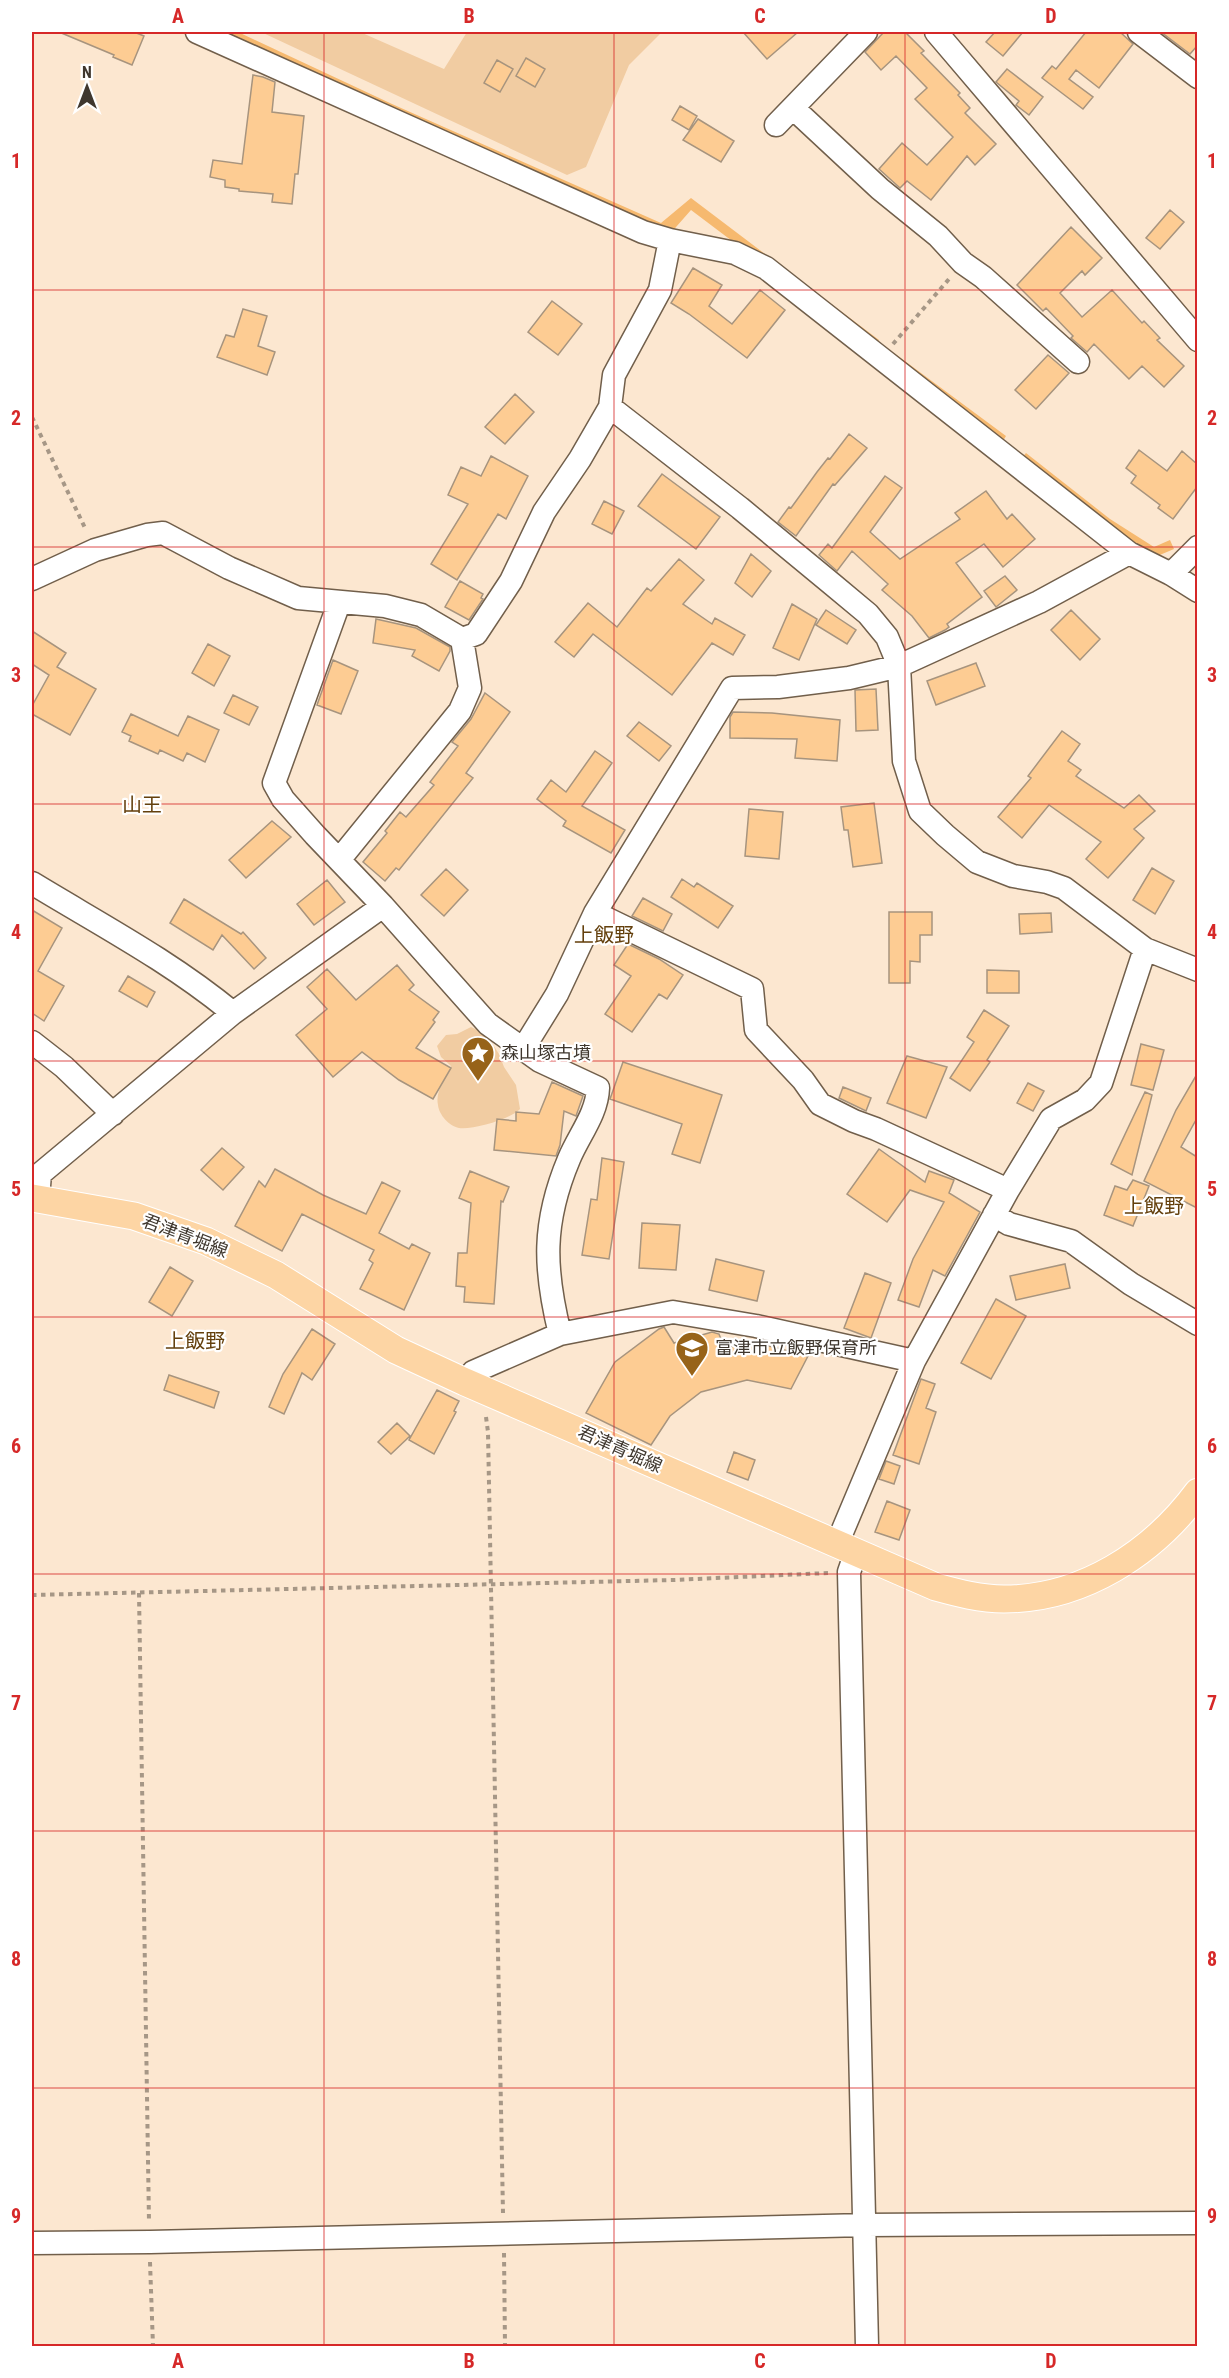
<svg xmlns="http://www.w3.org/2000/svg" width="1229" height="2378" viewBox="0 0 1229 2378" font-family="'Roboto Condensed','Noto Sans JP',sans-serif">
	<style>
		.green { fill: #f1cca2 }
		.water { fill: #f6b96f }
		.building { fill: #fdcc93; stroke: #a7947e; stroke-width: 1.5 }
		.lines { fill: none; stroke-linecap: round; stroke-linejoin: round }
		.minor-casing { stroke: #715f4b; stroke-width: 25 }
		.major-casing { stroke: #fff; stroke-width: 29 }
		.path { stroke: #a69786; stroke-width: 4; stroke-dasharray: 4.5 4.5; stroke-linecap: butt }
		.minor { stroke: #fff; stroke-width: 22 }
		.major { stroke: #fdd5a4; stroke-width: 27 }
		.grid { fill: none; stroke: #d62828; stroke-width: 1.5; stroke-opacity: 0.55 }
		.labels { text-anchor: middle; stroke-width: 4.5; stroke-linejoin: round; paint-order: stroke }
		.poi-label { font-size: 18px; fill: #3f372e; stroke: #fff; text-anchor: start }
		.street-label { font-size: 18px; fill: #3f372e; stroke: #fff }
		.neighbourhood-label { font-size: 20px; fill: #64400d; stroke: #fff }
		.neatline { fill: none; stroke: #d62828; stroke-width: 2 }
		.grid-label { font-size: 20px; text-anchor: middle; font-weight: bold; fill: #d62828 }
	</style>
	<rect width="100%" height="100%" fill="#fce7d0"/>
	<!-- green -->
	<path class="green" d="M261 32H360L444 69 467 32H662L629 65 586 167 567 175Z
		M471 1027 486 1034 499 1054 504 1067 516 1085 520 1109C511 1119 473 1130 459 1128 449 1126 439 1115 438 1105 435 1092 445 1078 451 1066L441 1057 437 1046 446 1035 457 1034Z"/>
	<!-- water -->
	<path class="water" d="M218 32H238L392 104 661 223 691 198 879 340 874 348 691 210 669 235Z
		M894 353 1006 436 1000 446 888 359Z
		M1026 453 1110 519 1154 547 1170 540 1174 549 1155 557 1109 528 1020 460Z"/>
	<!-- building -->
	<path class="building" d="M59 32H134L144 36 132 65 113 57 114 55Z
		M743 32H798L767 59Z
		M884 32H905L924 51 921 53 960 93 958 95 970 108 965 113 996 144 975 165 967 156 931 200 907 181 900 188 879 169 902 143 927 165 953 137 915 99 927 88 896 56 881 70 865 52Z
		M995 32H1023L1003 56 986 42Z
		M1086 32H1120L1133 44 1099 88 1076 70 1069 79 1093 97 1083 109 1042 78 1052 66 1056 69Z
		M1161 32H1197V46L1190 54Z
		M526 58 545 69 535 87 516 76Z
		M497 60 513 69 500 92 484 83Z
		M1007 69 1043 97 1029 115 1016 105 1019 101 996 82Z
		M253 75 263 77 275 82 272 112 304 116 298 174H295L292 204 272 202 273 194 239 191V189L225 187V180L210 177 213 160 242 164Z
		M680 106 697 116 689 130 672 120Z
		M698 119 734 141 721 162 683 140Z
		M1170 210 1184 222 1160 249 1146 238Z
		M1071 227 1102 258 1085 275 1082 271 1060 293 1082 317 1112 290 1142 323 1144 321 1160 338 1157 340 1184 366 1164 387 1142 366 1129 379 1094 344 1087 352 1071 338 1073 336 1046 308 1043 311 1017 285Z
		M693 268 722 285 709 306 732 324 760 290 785 310 747 358 689 314 671 303Z
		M552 301 582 324 558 355 528 332Z
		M243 309 267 316 258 346 275 352 267 375 217 357 226 335 234 337Z
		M1048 355 1069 373 1036 409 1015 390Z
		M515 394 534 412 505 444 485 427Z
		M849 434 867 448 835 485 833 484 796 536 778 522 789 507 791 508 817 472 828 458 830 459Z
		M1139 450 1167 471 1182 451 1197 464V487L1173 519 1158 508 1160 505 1131 483 1136 476 1126 468Z
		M491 456 528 476 506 519 498 514 457 580 431 564 468 504 448 495 461 467 481 476Z
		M662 474 720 517 696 549 638 506Z
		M885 476 902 488 870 532 900 559 960 519 955 513 986 491 1007 519 1012 514 1035 539 1003 567 984 544 956 563 982 597 947 624 949 627 945 630 929 638 912 616 882 590 888 584 852 551 837 571 819 555 828 544 832 548Z
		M604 501 624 511 612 534 592 524Z
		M751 554 771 571 752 597 735 583Z
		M679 559 704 580 683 604 712 624 715 618 745 635 733 655 712 643 672 695 593 634 574 657 555 642 588 603 617 627 647 588 651 591Z
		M1005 576 1017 590 996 607 984 591Z
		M460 581 483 594 481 598 483 599 469 620 445 607Z
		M792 604 817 619 799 660 773 648Z
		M826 610 856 630 847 644 816 625Z
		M1071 610 1100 639 1080 660 1051 630Z
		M376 619 416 628 450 647V651L439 671 412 656 415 650 373 643Z
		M32 631 66 653 57 667 96 689 70 735 32 714V706L49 675 32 664Z
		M208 644 230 656 214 686 192 673Z
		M333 660 358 671 341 714 317 705Z
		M976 663 985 686 936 705 927 681Z
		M876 689 878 730 856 731 855 690Z
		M485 693 510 712 466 773 473 778 399 870 396 868 385 881 363 862 387 833 385 831 400 812 406 817 434 785 430 782 458 746 452 742 471 719Z
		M233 695 258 707 249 725 224 713Z
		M733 712 772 713 840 720 837 761 795 758 797 739 730 738V717Z
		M131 714 178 736 188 716 219 730 205 762 187 753 183 761 160 750 158 754 129 741 131 736 122 732Z
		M639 722 671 746 659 761 627 736Z
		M1062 731 1080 744 1068 761 1081 770 1076 776 1124 808 1139 795 1155 811 1134 829 1144 838 1108 878 1086 859 1101 842 1049 805 1022 838 998 817 1031 778 1028 776Z
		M595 751 612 763 582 806 625 830 611 853 563 826 566 821 537 799 551 780 566 792Z
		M874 803 882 863 853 867 848 830H844L841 807Z
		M749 809 783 812 779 859 745 856Z
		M272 821 291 837 246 878 229 860Z
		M1152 868 1174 881 1155 914 1133 900Z
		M446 869 468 890 444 916 421 895Z
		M682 879 694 887 697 883 733 906 718 928 671 897Z
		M327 880 345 902 314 925 297 904Z
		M643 898 672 914 663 931 632 916Z
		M184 899 241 934 243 932 266 958 254 969 222 935 213 950 170 923Z
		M32 910 62 928 38 971 64 986 44 1021 32 1013Z
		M889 912H932V935H920V962L910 961V983H889Z
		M1051 913 1052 932 1020 934 1019 914Z
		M628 944 659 959 683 975 667 999 659 994 632 1032 605 1014 631 976 614 965Z
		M397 965 414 985 409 990 439 1012 433 1020 435 1022 416 1048 451 1068 433 1099 399 1080 362 1052 333 1077 296 1035 327 1009 307 987 327 969 356 1000Z
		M987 970 1019 971V993H987Z
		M128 976 155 992 147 1007 119 991Z
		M984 1010 1009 1026 987 1060 990 1062 970 1091 950 1078 974 1042 967 1037Z
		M1141 1044 1164 1050 1153 1090 1131 1085Z
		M907 1056 947 1067 926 1118 887 1103Z
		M623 1062 722 1095 700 1163 672 1154 682 1124 610 1099Z
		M1197 1074V1118L1181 1147 1197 1157V1208L1144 1181 1176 1110Z
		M552 1082 583 1096 576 1116 564 1111 560 1145 556 1156 494 1150 497 1119 516 1121V1112L539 1114Z
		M1028 1083 1044 1091 1033 1111 1017 1103Z
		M843 1087 871 1098 866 1111 839 1098Z
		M1145 1092 1152 1095 1132 1175 1111 1164Z
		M222 1148 244 1167 223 1190 201 1170Z
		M879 1149 925 1182 929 1171 954 1180 949 1193 980 1212 945 1276 933 1270 919 1307 898 1300 913 1259 944 1202 910 1190 887 1222 847 1194Z
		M602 1158 624 1162 609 1259 582 1255 591 1199 597 1200Z
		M275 1169 323 1195 366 1214 382 1182 400 1191 379 1233 409 1249 412 1244 430 1253 404 1310 360 1289 373 1263 369 1260 374 1250 302 1214 282 1251 235 1226 259 1181 265 1187Z
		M470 1171 509 1187 503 1202 501 1201 494 1304 464 1302 465 1287 456 1286 458 1253H467L471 1203 459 1198Z
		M1133 1180 1149 1186 1133 1226 1104 1215 1115 1186 1127 1190Z
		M642 1223 680 1225 676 1270 639 1268Z
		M716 1259 764 1271 757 1301 709 1290Z
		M1065 1264 1070 1288 1016 1300 1010 1276Z
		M170 1267 193 1281 172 1316 149 1302Z
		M865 1273 891 1283 871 1338 844 1328Z
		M996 1299 1026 1316 991 1379 961 1363Z
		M664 1327 674 1343 712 1332 719 1334 724 1347 765 1345 808 1356 791 1389 747 1380 701 1392 670 1416 651 1445 586 1413 615 1362 659 1329Z
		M312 1329 335 1344 312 1380 302 1373 284 1414 269 1407 283 1374Z
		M169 1375 219 1392 214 1408 164 1390Z
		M921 1379 935 1384 926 1408 936 1412 919 1464 893 1455Z
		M437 1390 459 1401 454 1411 456 1412 434 1454 409 1440Z
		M397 1423 410 1436 391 1454 378 1442Z
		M734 1452 755 1460 748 1480 727 1472Z
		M886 1461 900 1466 894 1484 879 1479Z
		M887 1501 910 1510 899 1540 875 1532Z"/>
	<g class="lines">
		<defs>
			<path id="minor" d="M197 32 643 232 670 240 735 253 766 268 1129 553 1171 574 1198 591
				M936 32 1198 340
				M1139 32 1198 77
				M793 108 880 189 938 236 963 263 983 277 1078 362
				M776 125 866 32
				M610 407 740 508 832 584 868 614 887 637 899 666 904 761 920 811 945 835 977 862 1013 876 1047 882 1064 888 1145 949 1198 970
				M1171 574 1198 547
				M32 579 95 550 147 535 163 533 229 568 298 598 385 606 421 615 462 639 476 634 511 581 544 512 580 459 610 407 614 375 660 290 670 240
				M339 603 274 783 283 799 315 835 383 906 488 1024 540 1061 598 1088C597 1114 579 1135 569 1159 542 1223 544 1269 560 1334
				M339 860 460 711 470 688 462 639
				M32 883C101 925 170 961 233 1013
				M595 913 752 989 756 1030 803 1080 820 1104 854 1121 876 1129 1008 1190
				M32 1042 64 1067 113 1114
				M523 1049 557 994 595 913 732 688 778 687 849 678 899 666 1039 602 1129 553
				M38 1198 40 1174 233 1013 383 906
				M994 1215 1009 1224 1071 1241 1131 1284 1198 1324
				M465 1382 473 1372 560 1334 673 1312 756 1326 914 1361
				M837 1544 914 1361 1008 1190 1051 1119 1085 1100 1101 1083 1145 949
				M856 1552 849 1572 867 2346
				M32 2243 150 2242 865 2225 1198 2223"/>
			<path id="major" d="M32 1198 134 1216 206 1241 276 1275 396 1350 465 1382 936 1587C958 1593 980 1599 1004 1599 1082 1599 1152 1554 1198 1492"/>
		</defs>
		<!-- minor casing -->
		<use href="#minor" class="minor-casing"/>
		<!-- major casing -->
		<use href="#major" class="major-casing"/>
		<!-- path -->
		<path class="path" d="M893 344 949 279
			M32 417 86 530
			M486 1417 488 1432 503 2213
			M139 1593 149 2222
			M32 1595 673 1580 828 1573
			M504 2253 505 2346
			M150 2262 153 2346"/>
		<!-- minor -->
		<use href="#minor" class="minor"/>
		<!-- major -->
		<use href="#major" class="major"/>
	</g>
	<!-- grid -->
	<path class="grid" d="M324 32V2346M614 32V2346M905 32V2346M32 290H1198M32 547H1198M32 804H1198M32 1061H1198M32 1317H1198M32 1574H1198M32 1831H1198M32 2088H1198"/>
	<!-- icons -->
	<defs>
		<symbol id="sight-pin" viewBox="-11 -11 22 30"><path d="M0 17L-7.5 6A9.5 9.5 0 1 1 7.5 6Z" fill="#976319" stroke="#fff"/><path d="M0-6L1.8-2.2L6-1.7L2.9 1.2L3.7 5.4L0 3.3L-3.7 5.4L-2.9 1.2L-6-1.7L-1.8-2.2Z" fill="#fff"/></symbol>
		<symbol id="school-pin" viewBox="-11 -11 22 30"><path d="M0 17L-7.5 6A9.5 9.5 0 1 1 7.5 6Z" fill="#976319" stroke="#fff"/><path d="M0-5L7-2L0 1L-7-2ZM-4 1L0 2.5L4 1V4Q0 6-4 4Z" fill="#fff"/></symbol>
	</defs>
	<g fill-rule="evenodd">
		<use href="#sight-pin" x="459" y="1034" width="38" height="52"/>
		<use href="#school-pin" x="673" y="1329" width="38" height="52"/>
	</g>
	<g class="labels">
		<!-- poi labels -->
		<g class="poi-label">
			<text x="501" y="1059">森山塚古墳</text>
			<text x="715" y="1354">富津市立飯野保育所</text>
		</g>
		<!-- street labels -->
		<g class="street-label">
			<text transform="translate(185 1236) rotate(21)" y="6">君津青堀線</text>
			<text transform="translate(620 1449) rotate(24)" y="6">君津青堀線</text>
		</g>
		<!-- neighbourhood labels -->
		<g class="neighbourhood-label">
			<text x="142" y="812">山王</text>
			<text x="604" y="942">上飯野</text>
			<text x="1154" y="1213">上飯野</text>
			<text x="195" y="1348">上飯野</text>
		</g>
	</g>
	<!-- border -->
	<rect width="1229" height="2378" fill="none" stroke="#ffffff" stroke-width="66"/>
	<!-- north arrow -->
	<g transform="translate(87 87)" stroke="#ffffff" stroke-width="4.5" paint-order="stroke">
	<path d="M0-4.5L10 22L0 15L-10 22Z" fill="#3f372e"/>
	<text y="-9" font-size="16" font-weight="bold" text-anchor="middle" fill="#3f372e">N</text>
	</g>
	<rect x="33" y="33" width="1163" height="2312" class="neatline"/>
	<g class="grid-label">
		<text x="178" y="23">A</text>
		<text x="469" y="23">B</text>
		<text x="760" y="23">C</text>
		<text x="1051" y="23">D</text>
		<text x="16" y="168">1</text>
		<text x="1212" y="168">1</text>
		<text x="16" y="425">2</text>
		<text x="1212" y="425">2</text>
		<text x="16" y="682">3</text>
		<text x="1212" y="682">3</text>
		<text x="16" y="939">4</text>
		<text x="1212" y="939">4</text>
		<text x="16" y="1196">5</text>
		<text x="1212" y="1196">5</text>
		<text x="16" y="1453">6</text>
		<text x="1212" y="1453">6</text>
		<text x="16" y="1710">7</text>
		<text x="1212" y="1710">7</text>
		<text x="16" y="1966">8</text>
		<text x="1212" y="1966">8</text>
		<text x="16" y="2223">9</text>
		<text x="1212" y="2223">9</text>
		<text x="178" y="2368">A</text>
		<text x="469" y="2368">B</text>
		<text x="760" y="2368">C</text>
		<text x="1051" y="2368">D</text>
	</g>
</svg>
